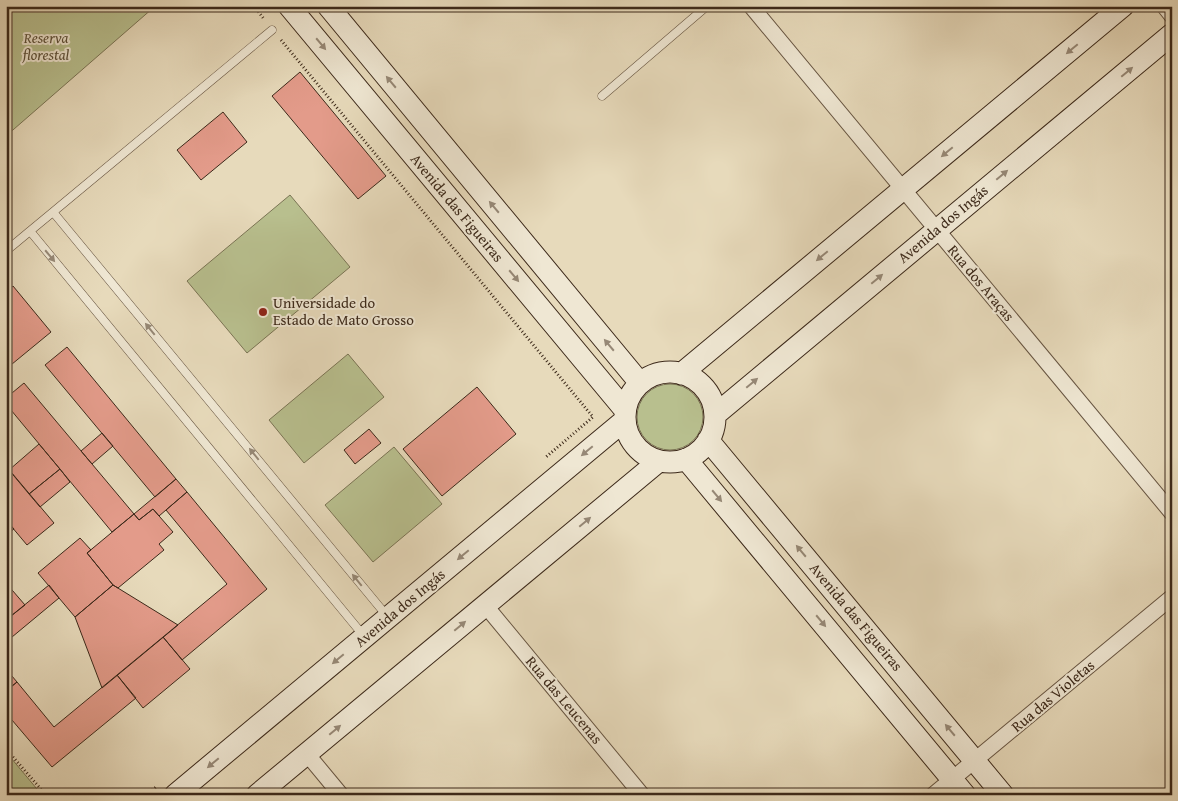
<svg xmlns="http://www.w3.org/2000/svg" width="1178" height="801" viewBox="0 0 1178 801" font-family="'Gentium Book Plus',serif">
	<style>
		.green { fill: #b8bf8e; stroke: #7a7454 }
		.building { fill: #e39b8a; stroke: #3c291a }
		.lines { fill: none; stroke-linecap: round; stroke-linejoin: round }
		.lane-casing { stroke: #675542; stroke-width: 9 }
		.street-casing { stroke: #675542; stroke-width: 17 }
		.secondary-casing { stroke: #3c291a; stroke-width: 23 }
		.path { stroke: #3c291a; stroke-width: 3; stroke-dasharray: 1 2.5; stroke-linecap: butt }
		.lane { stroke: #efe7d3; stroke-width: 8 }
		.street { stroke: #efe7d3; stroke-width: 15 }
		.secondary { stroke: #efe7d3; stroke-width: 21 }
		.oneway { fill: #968876 }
		.poi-dot { fill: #8f2418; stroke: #efe7d3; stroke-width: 2 }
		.labels { text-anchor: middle; stroke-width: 4; stroke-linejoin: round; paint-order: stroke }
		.park-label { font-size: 15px; font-style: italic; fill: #5b4e37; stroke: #efe7d3 }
		.street-label { font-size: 15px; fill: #3c291a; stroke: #efe7d3 }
		.poi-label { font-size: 15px; fill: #3c291a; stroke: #efe7d3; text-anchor: start }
	</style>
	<rect width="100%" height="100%" fill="#e7dabb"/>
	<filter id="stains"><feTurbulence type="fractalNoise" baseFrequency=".004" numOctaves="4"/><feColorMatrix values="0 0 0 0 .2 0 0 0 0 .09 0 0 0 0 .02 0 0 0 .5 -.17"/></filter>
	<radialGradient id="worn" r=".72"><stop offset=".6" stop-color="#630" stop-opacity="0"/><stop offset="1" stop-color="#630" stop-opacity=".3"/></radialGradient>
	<!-- green -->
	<path class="green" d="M6 6H153V8L6 136Z
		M290 195 350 267 247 353 187 281Z
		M348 354 384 397 304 463 269 420Z
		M637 417a33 33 0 1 1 66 0a33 33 0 1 1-66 0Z
		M394 447 442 504 373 562 325 505Z
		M6 752 42 795H6Z"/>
	<!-- building -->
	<path class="building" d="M300 72 386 176 358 199 272 96Z
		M223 112 247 142 201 180 177 150Z
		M13 286 51 332 6 369V292Z
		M67 347 176 479 155 497 45 365Z
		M24 383 134 514 112 532 6 404V398Z
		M477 387 516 434 442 496 403 449Z
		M369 429 381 443 355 464 344 450Z
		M102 433 113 446 92 464 81 451Z
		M39 444 60 469 29 494 9 470Z
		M6 466 54 523 27 545 6 520Z
		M60 469 70 482 40 507 29 494Z
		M176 479 187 492 159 516 153 509 139 520 134 514Z
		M187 492 267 589 182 660 163 637 227 584 166 510Z
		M153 509 173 532 159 544 164 550 118 588 113 585 87 553 134 514 139 520Z
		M6 520 14 529 6 535Z
		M80 538 91 550 87 553 113 585 75 617 38 573Z
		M6 583 25 605 6 620Z
		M49 585 59 598 6 642V620Z
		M113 585 178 625 102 688 75 617Z
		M163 637 190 669 143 708 117 675Z
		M6 669 17 682 6 691Z
		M117 675 136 698 52 767 6 713V691L17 682 54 727Z"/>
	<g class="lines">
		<defs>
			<path id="lane" d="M602 96 707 6
				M53 212 272 30
				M6 251 30 231
				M363 635 30 231 53 212 387 616"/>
			<path id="street" d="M751 6 1172 513
				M1164 6 1172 16
				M485 605 642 795
				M307 754 341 795
				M933 795 1172 597"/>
			<path id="secondary" d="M289 6 625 410
				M328 6 640 383
				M625 417a45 45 0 1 1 90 0a45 45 0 1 1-90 0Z
				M681 374 1123 6
				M715 415 1172 34
				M708 440 1003 795
				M686 459 965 795
				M175 795 625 420
				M257 795 659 461"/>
		</defs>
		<!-- lane casing -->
		<use href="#lane" class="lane-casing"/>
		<!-- street casing -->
		<use href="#street" class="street-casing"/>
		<!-- secondary casing -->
		<use href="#secondary" class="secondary-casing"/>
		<!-- path -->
		<path class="path" d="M254 6 264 19
			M281 40 593 417 546 457
			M6 749 46 795
			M147 795 156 787"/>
		<!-- lane -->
		<use href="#lane" class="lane"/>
		<!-- street -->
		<use href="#street" class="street"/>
		<!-- secondary -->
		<use href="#secondary" class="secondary"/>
	</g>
	<!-- one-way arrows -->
	<defs><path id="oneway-solid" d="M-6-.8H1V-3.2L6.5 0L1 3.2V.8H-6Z" transform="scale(1.25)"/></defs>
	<g class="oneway">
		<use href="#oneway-solid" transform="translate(321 44) rotate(50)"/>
		<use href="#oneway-solid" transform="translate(1072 49) rotate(140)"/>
		<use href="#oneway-solid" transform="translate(1127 72) rotate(-40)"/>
		<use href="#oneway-solid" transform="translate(391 82) rotate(-130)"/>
		<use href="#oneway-solid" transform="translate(947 152) rotate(140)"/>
		<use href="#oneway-solid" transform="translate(1002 175) rotate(-40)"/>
		<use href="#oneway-solid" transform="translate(494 207) rotate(-130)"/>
		<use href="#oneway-solid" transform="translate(50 256) rotate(50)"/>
		<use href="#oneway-solid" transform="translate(822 256) rotate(140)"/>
		<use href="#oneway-solid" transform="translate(514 276) rotate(50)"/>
		<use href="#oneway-solid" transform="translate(877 279) rotate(-40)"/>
		<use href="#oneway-solid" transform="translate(150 329) rotate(-129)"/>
		<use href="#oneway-solid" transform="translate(609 345) rotate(-130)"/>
		<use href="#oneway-solid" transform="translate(752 383) rotate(-40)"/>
		<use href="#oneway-solid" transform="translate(587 451) rotate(140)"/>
		<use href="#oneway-solid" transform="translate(254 454) rotate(-129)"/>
		<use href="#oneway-solid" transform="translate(717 496) rotate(50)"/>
		<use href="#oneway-solid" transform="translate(585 522) rotate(-40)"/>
		<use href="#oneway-solid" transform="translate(801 551) rotate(-130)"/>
		<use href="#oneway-solid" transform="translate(463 555) rotate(140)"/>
		<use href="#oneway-solid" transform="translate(357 580) rotate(-129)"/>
		<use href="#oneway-solid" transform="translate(821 621) rotate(50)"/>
		<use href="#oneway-solid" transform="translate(460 626) rotate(-40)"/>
		<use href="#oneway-solid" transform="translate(338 659) rotate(140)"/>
		<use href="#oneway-solid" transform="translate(335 730) rotate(-40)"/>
		<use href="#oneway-solid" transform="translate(950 730) rotate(-130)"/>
		<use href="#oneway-solid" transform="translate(213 763) rotate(140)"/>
	</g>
	<!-- markers -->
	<circle class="poi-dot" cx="263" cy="312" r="5"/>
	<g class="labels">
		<!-- park labels -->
		<g class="park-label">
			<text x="46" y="43">Reserva<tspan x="46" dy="17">florestal</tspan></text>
		</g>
		<!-- street labels -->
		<g class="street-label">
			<text transform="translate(457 208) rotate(50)" y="5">Avenida das Figueiras</text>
			<text transform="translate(943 224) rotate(-40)" y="5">Avenida dos Ingás</text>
			<text transform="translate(981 283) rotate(50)" y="5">Rua dos Araças</text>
			<text transform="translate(400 608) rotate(-40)" y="5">Avenida dos Ingás</text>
			<text transform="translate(856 617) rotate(50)" y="5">Avenida das Figueiras</text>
			<text transform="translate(1053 696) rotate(-40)" y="5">Rua das Violetas</text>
			<text transform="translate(564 700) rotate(50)" y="5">Rua das Leucenas</text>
		</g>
		<!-- poi labels -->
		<g class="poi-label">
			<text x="273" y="308">Universidade do<tspan x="273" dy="17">Estado de Mato Grosso</tspan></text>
		</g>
	</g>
	<!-- margin -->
	<rect width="1178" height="801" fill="none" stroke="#e7dabb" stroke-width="25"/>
	<rect x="8" y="8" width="1163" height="786" fill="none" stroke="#3c291a" stroke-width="2.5"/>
	<rect x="12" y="12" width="1153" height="776" fill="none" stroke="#3c291a"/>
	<rect width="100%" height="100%" filter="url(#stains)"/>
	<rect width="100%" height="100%" fill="url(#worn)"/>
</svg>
